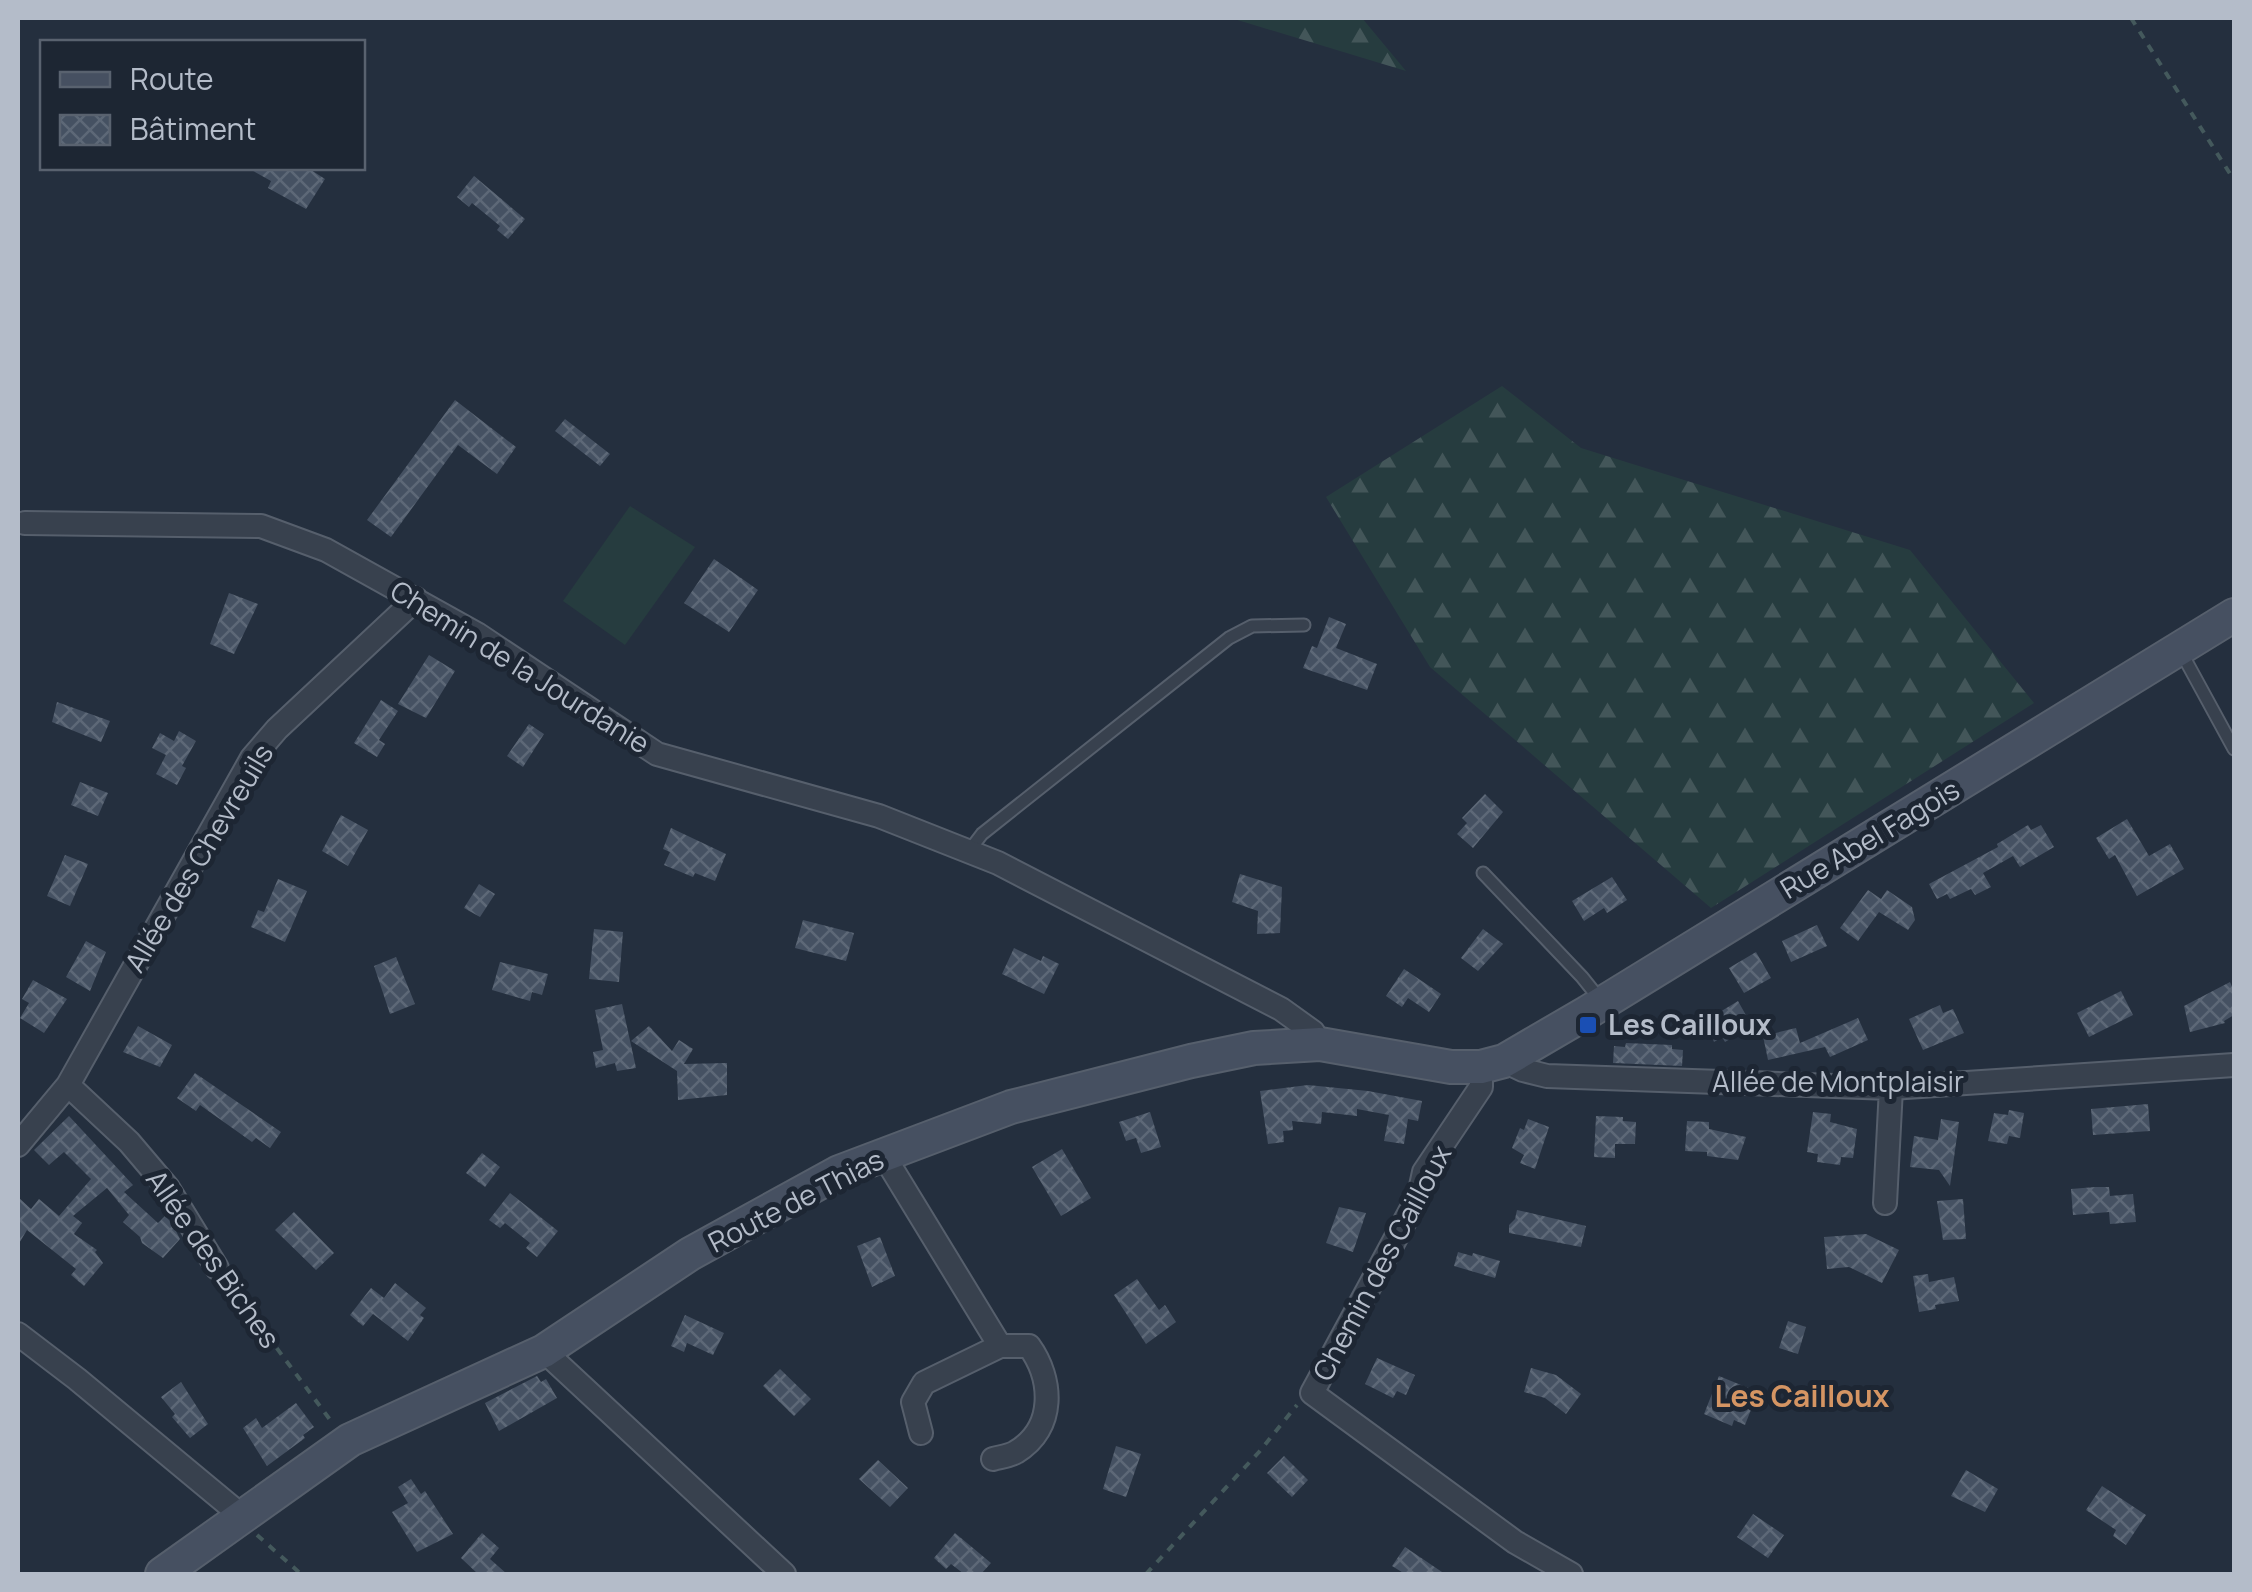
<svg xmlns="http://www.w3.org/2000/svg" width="2252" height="1592" viewBox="0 0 2252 1592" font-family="Manrope,sans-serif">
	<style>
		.grass { fill: #263c3f }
		.forest { fill: url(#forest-firs) }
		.building { fill: url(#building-cross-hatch) }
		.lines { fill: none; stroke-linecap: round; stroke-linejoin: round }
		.lane-casing { stroke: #565f6c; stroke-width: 15 }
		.street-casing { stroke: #565f6c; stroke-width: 26 }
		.secondary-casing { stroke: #565f6c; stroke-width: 36 }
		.path { stroke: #44595c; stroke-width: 4; stroke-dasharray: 8 8; stroke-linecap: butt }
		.lane { stroke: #38414e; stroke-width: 11 }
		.street { stroke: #38414e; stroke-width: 22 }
		.secondary { stroke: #465061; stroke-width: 32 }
		.transit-dot { fill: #1a4fb4; stroke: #1d2633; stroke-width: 4 }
		.labels { text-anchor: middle; stroke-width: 10; stroke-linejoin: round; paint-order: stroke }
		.street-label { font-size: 28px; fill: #b4bcc9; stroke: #1d2633 }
		.poi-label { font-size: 28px; font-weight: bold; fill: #b4bcc9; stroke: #1d2633; text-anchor: start }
		.neighbourhood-label { font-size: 30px; font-weight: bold; fill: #d59563; stroke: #1d2633 }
	</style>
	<defs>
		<pattern id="forest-firs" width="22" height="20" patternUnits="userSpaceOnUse" patternTransform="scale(2.5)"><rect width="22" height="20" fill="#263c3f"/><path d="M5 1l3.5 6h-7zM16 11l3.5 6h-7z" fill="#435659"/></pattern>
		<pattern id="building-cross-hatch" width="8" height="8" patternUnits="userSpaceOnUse" patternTransform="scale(2.5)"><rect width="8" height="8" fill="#455162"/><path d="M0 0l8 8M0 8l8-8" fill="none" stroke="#5d6877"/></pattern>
	</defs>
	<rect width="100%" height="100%" fill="#242f3e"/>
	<!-- grass -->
	<path class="grass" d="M630 506 695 547 625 645 563 601Z"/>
	<!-- forest -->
	<path class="forest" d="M1231 18H1362L1406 71Z
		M1502 386 1581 448 1910 550 2034 703 1711 908 1430 667 1326 497Z"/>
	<!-- building -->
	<path class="building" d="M248 168H308L325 179 306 209 268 188 271 181Z
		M474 176 525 219 508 239 497 230 500 226 472 203 469 207 457 197Z
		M455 400 516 447 497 474 458 445 391 537 367 520Z
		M565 419 610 454 600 466 555 431Z
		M714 559 758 590 729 632 684 603Z
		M229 593 258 604 234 654 210 644Z
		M1329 617 1346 624 1336 648 1377 664 1367 690 1303 668 1312 646 1317 648Z
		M429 655 455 671 426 718 398 704Z
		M381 700 398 711 379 740 385 744 377 757 354 743Z
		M57 702 110 721 101 742 52 722Z
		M529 724 544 734 523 767 507 756Z
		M179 731 196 741 182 766 186 768 177 785 156 774 166 755 152 748 160 733 174 741Z
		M80 782 108 793 98 816 71 805Z
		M1485 794 1503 812 1473 848 1457 834 1467 823 1462 818Z
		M341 815 368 830 348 866 322 851Z
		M2127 819 2149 856 2170 844 2184 869 2137 896 2115 855 2109 859 2096 838Z
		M2028 825 2031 830 2041 825 2054 847 2020 867 2013 856 1983 873 1991 887 1975 895 1971 889 1950 899 1947 894 1937 899 1929 884 1998 847 1997 844Z
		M671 828 726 854 715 881 695 873 693 877 664 865 670 852 663 849Z
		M65 855 88 864 70 906 47 896Z
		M1240 874 1282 887 1280 933 1257 934 1258 911 1232 902Z
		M1612 877 1627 900 1607 913 1604 908 1584 921 1572 901Z
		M278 879 307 891 285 942 251 927 258 910 264 912Z
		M479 884 495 894 480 917 464 908Z
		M1868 890 1881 899 1887 890 1912 907 1915 920 1908 930 1879 912 1858 941 1840 928Z
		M803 920 854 933 846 961 795 948Z
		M1817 925 1827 946 1791 962 1782 941Z
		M594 929 623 932 619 982 589 979Z
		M1483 929 1503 944 1478 971 1461 958Z
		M86 941 106 952 90 991 66 977Z
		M1014 948 1041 961 1043 956 1059 964 1044 994 1002 974Z
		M1756 952 1771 978 1744 993 1729 968Z
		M396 957 415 1004 390 1014 374 966Z
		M500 962 548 974 542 995 532 992 530 1001 492 990Z
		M1404 969 1441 994 1429 1012 1408 998 1402 1007 1386 996Z
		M33 980 67 999 44 1033 20 1018 29 1003 22 999Z
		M2230 982 2234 991V1015L2224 1021 2225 1023 2190 1032 2184 1006Z
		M2121 991 2133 1015 2089 1037 2077 1013Z
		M1738 1001 1752 1026 1725 1042 1722 1037 1714 1042 1705 1021Z
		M622 1004 636 1068 617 1071 615 1063 596 1068 593 1052 603 1050 595 1010Z
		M1940 1005 1943 1013 1953 1009 1964 1033 1923 1050 1909 1019Z
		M1858 1018 1868 1040 1830 1057 1825 1047 1768 1060 1763 1036 1796 1028 1800 1043Z
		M138 1026 172 1045 160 1067 123 1052Z
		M649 1026 672 1051 679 1040 693 1049 684 1064 727 1063V1095L678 1100 677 1071 631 1041Z
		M1626 1043 1672 1045V1049L1683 1050 1682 1066 1613 1063 1614 1046 1625 1047Z
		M195 1073 281 1132 270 1148 256 1138 252 1142 200 1105 196 1111 177 1098Z
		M1308 1085 1368 1091 1422 1101 1418 1121 1408 1119 1404 1144 1384 1141 1389 1115 1357 1109V1116L1322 1112 1321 1124 1292 1121 1293 1130 1283 1131 1284 1142 1268 1144 1260 1091Z
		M2148 1104 2150 1131 2093 1135 2091 1109Z
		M2009 1110 2024 1113 2020 1138 2009 1136 2007 1144 1988 1141 1994 1113 2008 1115Z
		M1150 1112 1161 1147 1141 1153 1136 1138 1126 1141 1119 1122Z
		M1813 1112 1831 1114 1830 1122 1857 1129 1853 1158 1841 1157 1840 1165 1817 1162 1818 1154 1807 1152Z
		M69 1116 133 1185 124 1192 158 1223 165 1216 172 1223 180 1239 163 1258 142 1243 140 1237 123 1222 129 1215 107 1188 73 1216 82 1223 74 1234 97 1250 95 1252 103 1263 84 1286 71 1275 76 1269 27 1230 18 1245V1197L31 1209 39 1199 59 1216 91 1179 64 1152 49 1165 34 1150Z
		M1596 1116 1623 1117V1121L1636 1122 1635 1144H1615V1158L1594 1157Z
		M1528 1119 1549 1127 1535 1169 1520 1163 1524 1155 1512 1148 1520 1128 1524 1130Z
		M1941 1119 1959 1122 1950 1186 1939 1170 1910 1167 1914 1136 1938 1140Z
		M1687 1121 1709 1122V1129L1746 1137 1738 1160 1707 1156V1152L1685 1151Z
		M1062 1149 1091 1198 1061 1216 1032 1167Z
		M482 1153 500 1167 485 1187 466 1173Z
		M2095 1187H2109L2110 1196 2133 1194 2136 1222 2110 1224 2109 1212 2073 1215 2071 1189Z
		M510 1193 558 1231 537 1257 526 1248 530 1243 505 1223 500 1228 489 1220Z
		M1963 1199 1966 1239 1943 1240 1937 1201Z
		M1339 1207 1366 1213 1353 1252 1326 1243Z
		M1517 1210 1586 1226 1581 1247 1509 1233V1225L1515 1219Z
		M294 1212 334 1253 316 1270 275 1230Z
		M1866 1234 1899 1250 1882 1283 1849 1267 1827 1269 1824 1237Z
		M880 1237 895 1276 872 1287 857 1246Z
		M1458 1252 1472 1256 1473 1253 1500 1261 1495 1278 1454 1266Z
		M1928 1274 1929 1282 1954 1277 1959 1301 1935 1305 1936 1309 1919 1312 1913 1276Z
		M1137 1279 1159 1310 1165 1305 1176 1322 1146 1344 1114 1295Z
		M395 1283 426 1308 420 1315 424 1318 408 1341 373 1314 363 1326 350 1315 371 1288 384 1298Z
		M685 1315 724 1333 713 1355 687 1343 684 1352 671 1346Z
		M1788 1321 1806 1327 1798 1354 1779 1348Z
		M1377 1358 1415 1375 1406 1395 1397 1391 1393 1398 1365 1384Z
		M1531 1368 1556 1375 1581 1394 1566 1414 1545 1398 1524 1392Z
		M780 1369 811 1399 794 1416 763 1386Z
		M537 1376 541 1382 546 1379 557 1398 499 1431 485 1403Z
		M1719 1376 1758 1392 1745 1425 1734 1420 1732 1426 1704 1414Z
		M181 1382 208 1424 190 1438 172 1417 175 1414 161 1397Z
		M296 1403 314 1427 303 1435 305 1438 267 1466 243 1428 256 1418 262 1428Z
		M1116 1446 1141 1454 1126 1497 1103 1489Z
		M1284 1456 1308 1480 1292 1497 1267 1473Z
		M878 1460 908 1488 890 1507 859 1479Z
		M1966 1470 1998 1489 1985 1512 1951 1496Z
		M411 1479 421 1494 425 1491 453 1534 417 1552 392 1512 408 1503 398 1487Z
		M2102 1486 2146 1515 2126 1545 2113 1536 2116 1530 2086 1510Z
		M1753 1514 1784 1535 1768 1558 1737 1537Z
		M482 1533 499 1548 490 1559 507 1574H478L461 1558Z
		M955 1533 991 1563 981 1574H964L951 1564 946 1569 934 1558Z
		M1405 1547 1445 1574H1405L1392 1566Z"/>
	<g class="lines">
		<defs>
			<path id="lane" d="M2180 650 2234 749
				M969 851 982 834 1229 638 1252 626 1304 625
				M1483 873 1582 977 1602 1002"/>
			<path id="street" d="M25 523 261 526 326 550 477 634 657 754 879 816 998 863 1281 1009 1313 1032 1320 1044
				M1504 1061 1523 1070 1547 1076 1891 1088 2234 1065
				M1481 1067V1087L1424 1172 1419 1195 1312 1393 1515 1542 1571 1574
				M68 1085 129 1142 168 1188 217 1268
				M18 1145 68 1085 252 758 277 729 416 599
				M884 1156 1000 1346H1029C1053 1379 1056 1428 1016 1452 1010 1456 1000 1457 993 1459
				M1885 1203 1891 1088
				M18 1334 77 1379 242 1516
				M544 1351 784 1574
				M921 1433 913 1402 924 1383 1000 1346"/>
			<path id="secondary" d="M162 1574 350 1440 544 1351 690 1254 839 1172 1011 1107 1191 1061 1254 1048 1320 1044 1451 1067H1481L1504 1061 1588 1012 2234 615"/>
		</defs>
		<!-- lane casing -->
		<use href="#lane" class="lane-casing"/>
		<!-- street casing -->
		<use href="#street" class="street-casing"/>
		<!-- secondary casing -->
		<use href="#secondary" class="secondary-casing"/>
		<!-- path -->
		<path class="path" d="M2131 18 2234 180
			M229 1284 331 1421
			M257 1535 301 1574
			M1146 1574 1259 1452 1297 1405"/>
		<!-- lane -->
		<use href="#lane" class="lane"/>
		<!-- street -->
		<use href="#street" class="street"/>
		<!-- secondary -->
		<use href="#secondary" class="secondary"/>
	</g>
	<!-- markers -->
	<rect class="transit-dot" x="1578" y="1015" width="20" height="20" rx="5"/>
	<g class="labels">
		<!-- street labels -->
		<g class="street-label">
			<text transform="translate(520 667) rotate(32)" y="10">Chemin de la Jourdanie</text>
			<text transform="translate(1870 839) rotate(-31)" y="10">Rue Abel Fagois</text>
			<text transform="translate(199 858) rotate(-59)" y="10">Allée des Chevreuils</text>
			<text x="1838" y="1092">Allée de Montplaisir</text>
			<text transform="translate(796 1201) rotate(-27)" y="10">Route de Thias</text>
			<text transform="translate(213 1259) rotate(55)" y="10">Allée des Biches</text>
			<text transform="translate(1382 1263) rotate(-62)" y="10">Chemin des Cailloux</text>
		</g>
		<!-- poi labels -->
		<g class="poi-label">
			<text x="1608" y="1035">Les Cailloux</text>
		</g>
		<!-- neighbourhood labels -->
		<g class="neighbourhood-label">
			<text x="1802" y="1407">Les Cailloux</text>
		</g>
	</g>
	<!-- border -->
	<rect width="2252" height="1592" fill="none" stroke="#b4bcc9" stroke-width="40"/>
	<!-- legend -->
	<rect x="40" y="40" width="325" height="130" fill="#1d2633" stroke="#59626f" stroke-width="2.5"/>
	<rect x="60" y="72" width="50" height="15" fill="#465061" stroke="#59626f" stroke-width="2.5"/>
	<text x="130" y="90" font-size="30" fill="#b4bcc9">Route</text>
	<rect x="60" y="115" width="50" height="30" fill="url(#building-cross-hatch)" stroke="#59626f" stroke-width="2.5"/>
	<text x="130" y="140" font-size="30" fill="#b4bcc9">Bâtiment</text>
</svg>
